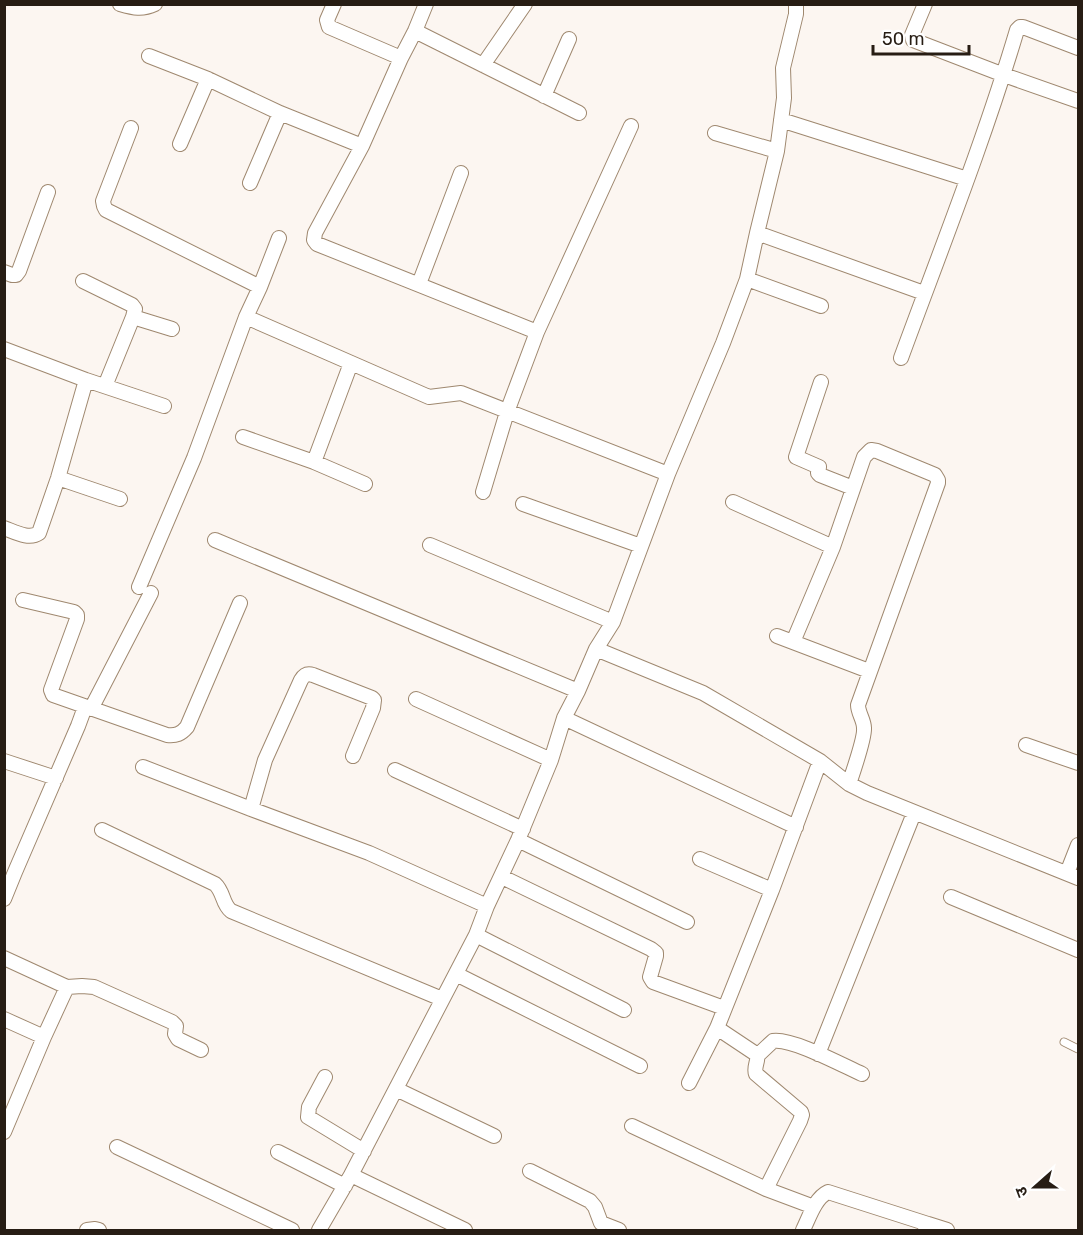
<svg xmlns="http://www.w3.org/2000/svg" width="1083" height="1235" viewBox="0 0 1083 1235" font-family="Rubik,'Noto Sans Devanagari',sans-serif">
	<style>
		.lines { fill: none; stroke-linecap: round; stroke-linejoin: round }
		.service-casing { stroke: #9f886f; stroke-width: 9 }
		.minor-casing { stroke: #9f886f; stroke-width: 16 }
		.service { stroke: #fff; stroke-width: 7 }
		.minor { stroke: #fff; stroke-width: 14 }
	</style>
	<rect width="100%" height="100%" fill="#fcf6f1"/>
	<g class="lines">
		<defs>
			<path id="service" d="M1064 1042 1078 1049"/>
			<path id="minor" d="M120 4C134 8 142 10 155 4
				M334 4 327 20 329 27 401 58
				M426 4 415 31 401 58 362 146 315 233 314 240 317 244 537 332
				M925 4 912 35 913 40 1004 75 1078 101
				M415 31 579 113
				M149 56 208 79 280 113 362 146
				M483 65 525 4
				M544 96 569 39
				M781 120 967 179
				M131 128 103 201 104 206 106 210 260 287
				M715 133 777 151
				M180 144 208 79
				M250 183 280 113
				M757 233 924 293
				M4 272 12 275H16L19 271 48 192
				M747 279 821 306
				M83 281 132 305 135 309 133 317
				M419 284 461 173
				M246 317 429 397 461 393 668 474
				M4 349 86 380 164 406
				M901 358C941 249 984 141 1017 30L1020 27H1023L1078 48
				M821 382 796 457 819 467 818 473 820 475 853 488
				M105 386 133 317 172 329
				M243 437 314 462 365 484
				M314 462 351 363
				M58 478 120 499
				M483 492 507 412 537 332 631 126
				M733 502 833 547
				M523 504 641 546
				M4 528C15 532 29 540 39 533L58 478 86 380
				M215 540 578 691
				M430 545 613 622
				M139 587 194 458 246 317 260 287 279 238
				M23 600 74 612 77 615V619L51 690 53 695 167 735C176 736 181 734 187 727L240 603
				M777 636 869 671
				M793 642 833 547 864 457 871 450 877 451 935 475 938 480V483L858 705C858 713 864 720 864 728 865 738 853 772 849 784
				M596 649 703 693 820 761 849 784 867 793 1078 878
				M416 699 551 760
				M91 709 151 593
				M564 718 796 827
				M1026 745 1078 763
				M4 761 56 778
				M143 767 251 809 369 853 487 906
				M395 770 523 829
				M251 809 265 760 301 680C304 675 307 673 313 675L372 698 374 700 373 708 353 756
				M102 830 215 884C224 892 222 904 231 911L442 999
				M518 840 687 922
				M700 859 772 890
				M1067 873 1078 845
				M502 877 651 949 656 953V956L650 977 653 982 724 1008
				M951 897 1078 950
				M4 899 15 872 78 726 85 707
				M476 935 624 1010
				M4 958 67 987 44 1037 4 1132
				M456 974 640 1066
				M67 987 82 986 94 987 172 1022 176 1026 175 1034 178 1039 201 1050
				M4 1019 44 1037
				M717 1028 756 1054C760 1059 753 1067 756 1074L801 1112 802 1115 800 1121 766 1189
				M818 1054 914 813
				M757 1056 773 1041C792 1038 842 1065 862 1074
				M325 1077 309 1107 308 1117 364 1151
				M689 1083 717 1028 772 890 820 761
				M396 1089 494 1136
				M632 1126 766 1189 814 1207
				M117 1147 292 1230
				M278 1152 345 1186
				M530 1171 590 1201 595 1207 601 1223 619 1230
				M351 1175 465 1230
				M928 1224 947 1230
				M87 1230 95 1229 99 1230
				M319 1230 351 1175 476 935 487 906 518 840 551 760 564 718 578 691 596 649 613 622 668 474 723 343 747 279 757 233 777 151 784 98 783 68 796 14V4
				M803 1230C809 1218 815 1198 828 1192L928 1224 925 1230"/>
		</defs>
		<!-- service casing -->
		<use href="#service" class="service-casing"/>
		<!-- minor casing -->
		<use href="#minor" class="minor-casing"/>
		<!-- service -->
		<use href="#service" class="service"/>
		<!-- minor -->
		<use href="#minor" class="minor"/>
	</g>
	<!-- border -->
	<rect width="1083" height="1235" fill="none" stroke="#271d14" stroke-width="12"/>
	<!-- north arrow -->
	<g transform="translate(1035 1187) rotate(249)" stroke="#ffffff" stroke-width="4.5" paint-order="stroke">
	<path d="M0-4.5L10 22L0 15L-10 22Z" fill="#271d14"/>
	<text y="-9" font-size="16" font-weight="bold" text-anchor="middle" fill="#271d14">उ</text>
	</g>
	<!-- scale -->
	<path d="M873 45v9h96v-9" fill="none" stroke="#271d14" stroke-width="3"/>
	<text x="882" y="45" font-size="18" fill="#271d14" stroke="#ffffff" stroke-width="4.5" paint-order="stroke">50 m</text>
</svg>
